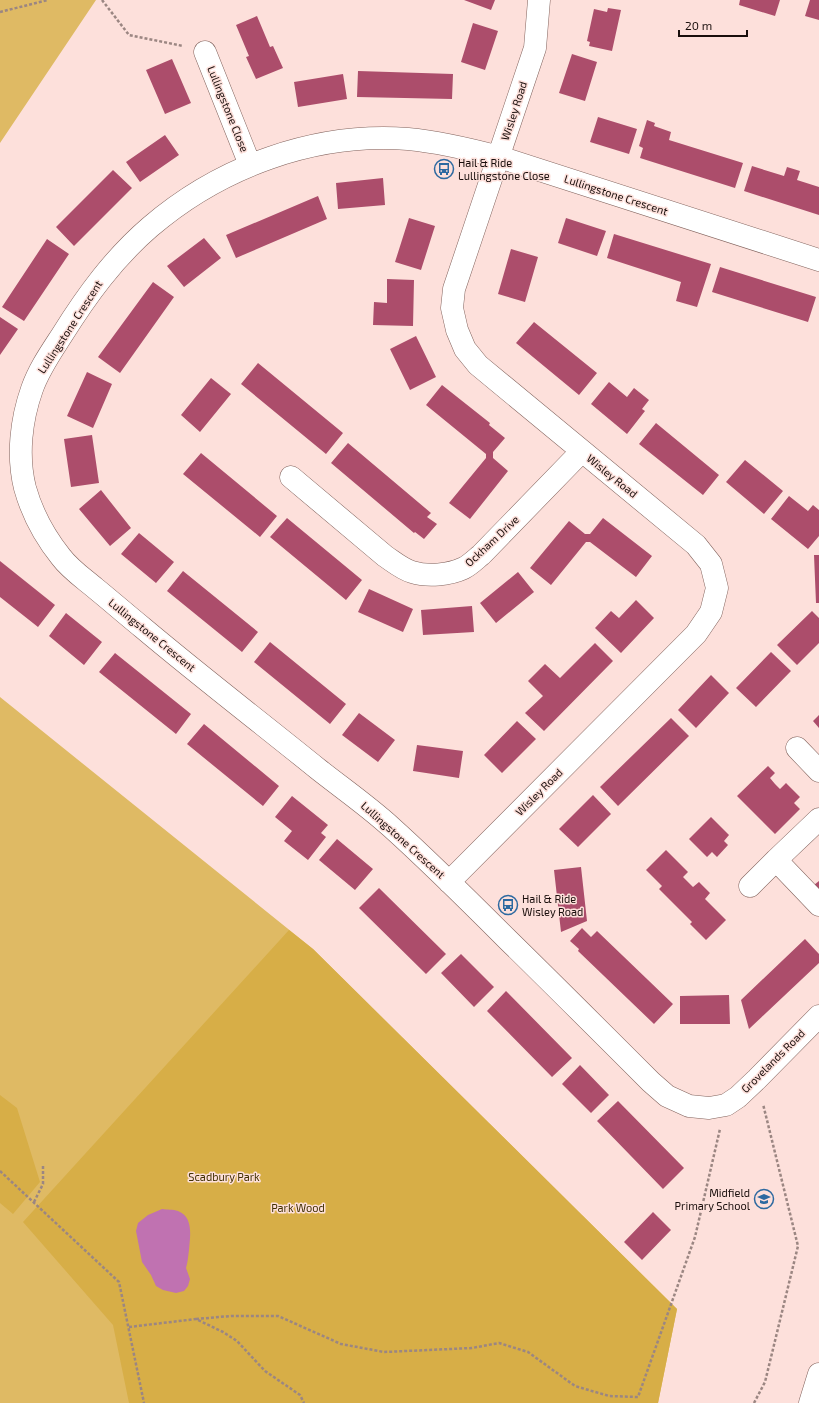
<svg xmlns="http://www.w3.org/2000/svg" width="819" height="1403" viewBox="0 0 819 1403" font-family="'Exo 2',sans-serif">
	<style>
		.green { fill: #dfba64 }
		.forest { fill: #d7ae47 }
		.water { fill: #c072b1 }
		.building { fill: #ac4d6b }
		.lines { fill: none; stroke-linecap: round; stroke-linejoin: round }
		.minor-casing { stroke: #82635d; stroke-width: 23 }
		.path { stroke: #9b8682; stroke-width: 2.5; stroke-dasharray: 3 2; stroke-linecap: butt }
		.minor { stroke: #fff; stroke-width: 22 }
		.labels { text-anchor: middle; stroke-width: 3; stroke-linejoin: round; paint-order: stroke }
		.street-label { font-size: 11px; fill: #190e0c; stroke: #fde0db }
		.poi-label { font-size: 11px; fill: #190e0c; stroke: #fde0db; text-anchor: start }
		.park-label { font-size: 11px; fill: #413003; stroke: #fde0db }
	</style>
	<rect width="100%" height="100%" fill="#fde0db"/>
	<!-- green -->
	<path class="green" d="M0 0H96L0 143Z
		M0 697 313 949 677 1309 658 1403H0Z"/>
	<!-- forest -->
	<path class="forest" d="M289 930 313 949 677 1309 658 1403H129L113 1325 23 1222Z
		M0 1095 17 1108 40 1182 13 1214 0 1203Z"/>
	<!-- water -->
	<path class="water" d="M162 1209C167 1210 173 1209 178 1211 194 1217 190 1237 189 1250 188 1257 188 1261 186 1268L190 1279 188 1286 184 1291 176 1293 163 1290 156 1286 151 1275 142 1262 136 1231 138 1223 148 1215Z"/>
	<!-- building -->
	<path class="building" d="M464 0H495L491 10Z
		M740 0H780L775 16 739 5Z
		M810 0H819V20L805 16Z
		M608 8 621 10 612 51 589 46 590 42 587 41 594 9 607 12Z
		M257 16 270 47 273 46 283 68 256 79 246 57 249 56 236 25Z
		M473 23 498 31 485 70 461 62Z
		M572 54 597 62 585 101 559 93Z
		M172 59 191 103 165 114 146 70Z
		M358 71 453 74 452 99 357 97Z
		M343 74 347 99 298 107 294 82Z
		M598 117 637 129 629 154 590 142Z
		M647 120 655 123 654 126 671 132 669 140 743 163 735 188 640 158 643 148 639 146Z
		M165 135 179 155 140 182 126 162Z
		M752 166 784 176 787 167 800 171 797 180 819 187V215L744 191Z
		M113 170 132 188 74 246 56 227Z
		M383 178 385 205 338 209 336 183Z
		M318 196 327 219 236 258 226 235Z
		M409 218 435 226 421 270 395 262Z
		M566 218 606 231 597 256 558 243Z
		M614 234 711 264 697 307 676 301 681 282 607 258Z
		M204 238 221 258 184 287 167 266Z
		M47 239 69 254 24 321 2 307Z
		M511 249 538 257 525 302 498 294Z
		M720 267 816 297 808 322 712 292Z
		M387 279 414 280 413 326 373 325 374 302 387 303Z
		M153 282 174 297 120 373 98 357Z
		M0 317 18 329 0 355Z
		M534 322 597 373 579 395 516 343Z
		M416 336 436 377 410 390 390 349Z
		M258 363 343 433 326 454 241 384Z
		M87 372 112 384 93 428 67 416Z
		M211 378 231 394 200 432 181 415Z
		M609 382 627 397 634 388 649 400 642 409 645 411 627 434 591 404Z
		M442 385 490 423 489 425 505 438 493 452V458L508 471 470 519 449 503 486 458V454L426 405Z
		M656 423 719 475 703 495 639 444Z
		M92 435 99 483 71 487 64 439Z
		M348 443 431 513 427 517 437 524 424 539 415 532 414 533 331 463Z
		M201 453 277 516 260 537 183 474Z
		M745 460 783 491 764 514 726 482Z
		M101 490 131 528 110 546 79 509Z
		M789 496 808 511 813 505 819 510V536L808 549 771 519Z
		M287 518 362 580 346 600 270 537Z
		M603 518 652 556 636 577 590 542H586L551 585 530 568 569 521 585 534H590Z
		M139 533 174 562 156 583 121 554Z
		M814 555H819V603H816Z
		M0 561 55 605 38 627 0 597Z
		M183 571 258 632 242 652 167 591Z
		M518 572 534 592 496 623 480 603Z
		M369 589 413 609 403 632 358 612Z
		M636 600 654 618 621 653 595 628 611 611 619 618Z
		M472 606 474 632 423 635 421 610Z
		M812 611 819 618V643L797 665 777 645Z
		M66 613 102 642 84 665 49 636Z
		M270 642 346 704 330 724 254 662Z
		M595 643 613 661 544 731 525 713 543 696 528 681 545 664 560 678Z
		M771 652 791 671 756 707 736 688Z
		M115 653 191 714 176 734 99 672Z
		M711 675 729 693 696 728 678 710Z
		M359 713 395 740 378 762 342 735Z
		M819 715V728L813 721Z
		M671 718 689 736 618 806 600 787Z
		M517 721 536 739 502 773 484 755Z
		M204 724 279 786 263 806 187 744Z
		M417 745 463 751 459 778 413 771Z
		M768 766 775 773 770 778 775 784 780 789 786 783 800 797 794 803 800 809 775 834 737 796Z
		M593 795 611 814 578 847 559 829Z
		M292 796 328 825 321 833 326 837 308 860 284 841 292 831 275 817Z
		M711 817 729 835 724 841 728 845 717 857 712 852 707 857 689 839Z
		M337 839 373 869 355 890 319 860Z
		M666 850 688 872 683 877 693 887 699 882 710 893 705 899 726 920 706 940 690 924 692 922 659 889 662 886 646 870Z
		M581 867 587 921 561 932 554 870Z
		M819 881V890L814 885Z
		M379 888 446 954 426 974 359 908Z
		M582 928 591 937 597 931 673 1004 654 1024 578 951 579 949 570 941Z
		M805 939 819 954V963L749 1029 741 1000Z
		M461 954 494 987 474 1007 441 973Z
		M506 991 572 1058 552 1077 487 1011Z
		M729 995 730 1024H680V996Z
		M580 1065 609 1095 591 1113 562 1084Z
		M618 1101 684 1168 663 1189 597 1121Z
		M653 1212 671 1230 642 1260 624 1242Z"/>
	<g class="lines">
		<defs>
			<path id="minor" d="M205 52 250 165
				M819 260 499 157C469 149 439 142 408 139 314 132 220 167 150 227 114 258 87 295 62 335 51 352 39 369 32 389 21 420 17 456 25 488 32 513 45 537 61 557 70 569 83 578 95 588 111 601 127 615 143 628 200 676 260 722 318 769 342 788 368 806 391 827 431 863 470 902 508 940 556 987 604 1035 651 1082L667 1096 689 1106 709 1108 726 1105 738 1097 757 1079 819 1016
				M291 477 385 556C394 562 402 569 412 572 428 577 449 575 464 568 470 565 476 559 481 555L582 451
				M797 748 819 771
				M776 860 819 819
				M449 882 696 634 711 612 717 588 711 564 696 545 478 365 465 349 457 330 452 308 454 289 535 48 539 0
				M750 886 776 860 819 905
				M810 1403 819 1374"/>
		</defs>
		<!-- minor casing -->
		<use href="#minor" class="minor-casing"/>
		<!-- path -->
		<path class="path" d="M102 0 129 35 183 46
			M0 12 48 0
			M0 1171 119 1282 144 1403
			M34 1202 43 1184V1165
			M196 1319 231 1316H278L341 1344 384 1352 472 1348 499 1343 528 1352 575 1386 609 1396 638 1397 695 1237 720 1129
			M129 1327 196 1319 223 1332 237 1341 265 1371 300 1395 304 1403
			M754 1403 765 1382 798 1246 763 1104"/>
		<!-- minor -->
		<use href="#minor" class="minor"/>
	</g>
	<!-- icons -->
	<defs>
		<symbol id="bus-ring" viewBox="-11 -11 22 22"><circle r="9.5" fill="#fde0db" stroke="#2d69a0" stroke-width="1.5"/><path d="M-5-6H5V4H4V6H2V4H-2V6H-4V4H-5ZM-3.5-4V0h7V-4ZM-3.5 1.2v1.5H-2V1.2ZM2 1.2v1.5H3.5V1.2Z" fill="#2d69a0"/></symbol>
		<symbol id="school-ring" viewBox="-11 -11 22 22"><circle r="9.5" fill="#fde0db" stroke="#2d69a0" stroke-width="1.5"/><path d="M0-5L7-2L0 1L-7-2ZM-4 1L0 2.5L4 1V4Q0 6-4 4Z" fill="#2d69a0"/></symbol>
	</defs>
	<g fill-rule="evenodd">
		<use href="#bus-ring" x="433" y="158" width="22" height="22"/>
		<use href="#bus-ring" x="497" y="894" width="22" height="22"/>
		<use href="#school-ring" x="753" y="1188" width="22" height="22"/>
	</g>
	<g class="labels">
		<!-- street labels -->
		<g class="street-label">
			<text transform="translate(228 109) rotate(68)" y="4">Lullingstone Close</text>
			<text transform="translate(514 111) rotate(-72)" y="4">Wisley Road</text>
			<text transform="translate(616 195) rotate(18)" y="4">Lullingstone Crescent</text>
			<text transform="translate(70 327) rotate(-57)" y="4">Lullingstone Crescent</text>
			<text transform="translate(612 476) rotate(39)" y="4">Wisley Road</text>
			<text transform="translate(492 541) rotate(-43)" y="4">Ockham Drive</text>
			<text transform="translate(152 635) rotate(39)" y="4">Lullingstone Crescent</text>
			<text transform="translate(539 792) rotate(-45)" y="4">Wisley Road</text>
			<text transform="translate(403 840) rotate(42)" y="4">Lullingstone Crescent</text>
			<text transform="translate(773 1061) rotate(-45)" y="4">Grovelands Road</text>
		</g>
		<!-- poi labels -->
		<g class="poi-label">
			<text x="458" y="167">Hail &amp; Ride<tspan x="458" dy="13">Lullingstone Close</tspan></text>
			<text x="522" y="903">Hail &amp; Ride<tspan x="522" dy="13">Wisley Road</tspan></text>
			<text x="750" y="1197" text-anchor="end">Midfield<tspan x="750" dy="13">Primary School</tspan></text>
		</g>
		<!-- park labels -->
		<g class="park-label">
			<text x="224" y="1181">Scadbury Park</text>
			<text x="298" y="1212">Park Wood</text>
		</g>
	</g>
	<!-- scale -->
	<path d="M679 30v6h68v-6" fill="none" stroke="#190e0c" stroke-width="2"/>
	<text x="685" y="30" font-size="12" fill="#190e0c" stroke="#fde0db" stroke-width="3" paint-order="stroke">20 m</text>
</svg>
